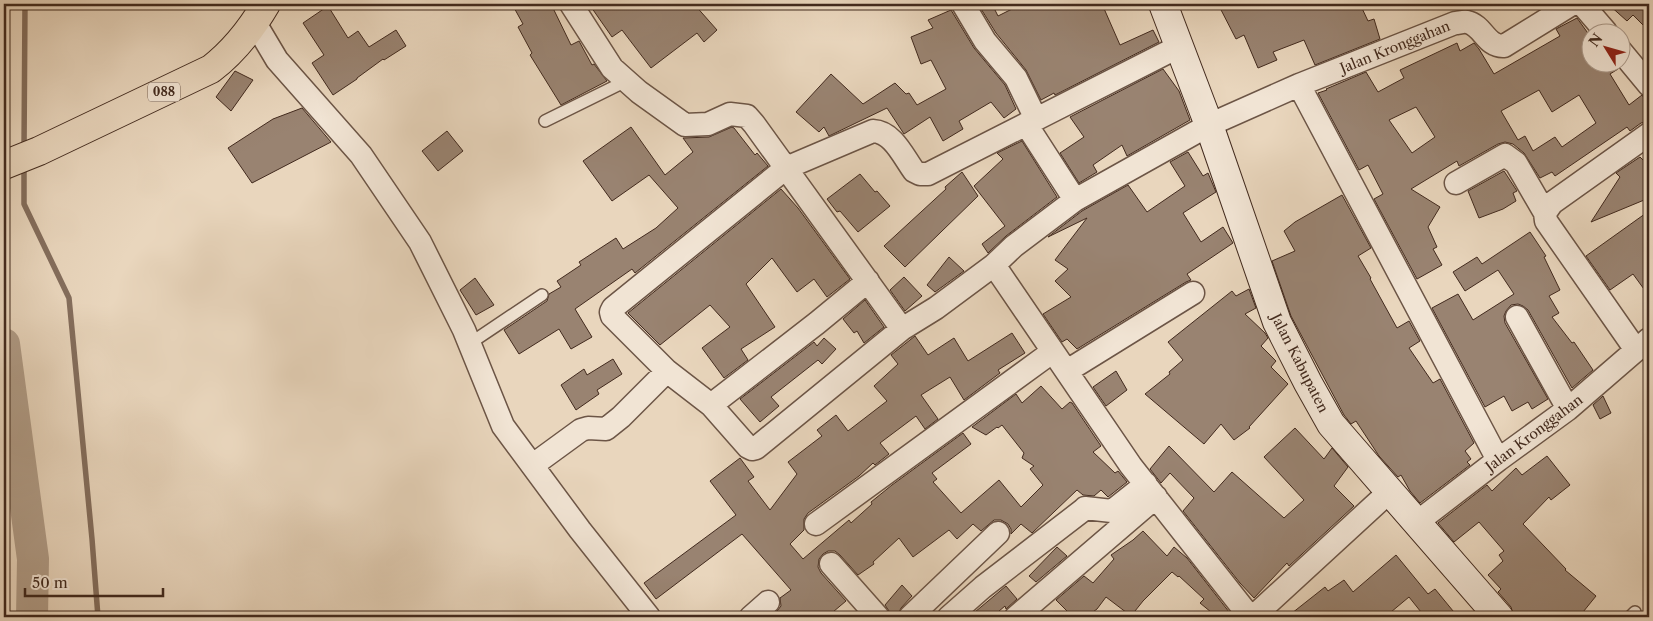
<svg xmlns="http://www.w3.org/2000/svg" width="1653" height="621" viewBox="0 0 1653 621" font-family="'Libre Caslon Text',serif">
	<style>
		.lines { fill: none; stroke-linecap: round; stroke-linejoin: round }
		.stream { stroke: #846e5d; stroke-width: 5.5 }
		.river { stroke: #b09c87; stroke-width: 32 }
		.building { fill: #998371; stroke: #422a1e; fill-rule: evenodd }
		.service-casing { stroke: #6c5546; stroke-width: 14 }
		.minor-casing { stroke: #6c5546; stroke-width: 25 }
		.secondary-casing { stroke: #422a1e; stroke-width: 30 }
		.primary-casing { stroke: #422a1e; stroke-width: 30 }
		.service { stroke: #f1e4d4; stroke-width: 11 }
		.minor { stroke: #f1e4d4; stroke-width: 22 }
		.secondary { stroke: #f1e4d4; stroke-width: 28 }
		.primary { stroke: #e9d6bd; stroke-width: 28 }
		.labels { text-anchor: middle; stroke-width: 4; stroke-linejoin: round; paint-order: stroke }
		.shield { fill: #f1e4d4; stroke: #766255; stroke-width: 1 }
		.shield-label { font-size: 12px; font-weight: bold; fill: #422a1e }
		.street-label { font-size: 14px; fill: #422a1e; stroke: #f1e4d4 }
	</style>
	<rect width="100%" height="100%" fill="#e9d6bd"/>
	<filter id="stains"><feTurbulence type="fractalNoise" baseFrequency=".004" numOctaves="4"/><feColorMatrix values="0 0 0 0 .2 0 0 0 0 .09 0 0 0 0 .02 0 0 0 .5 -.17"/></filter>
	<radialGradient id="worn" r=".72"><stop offset=".6" stop-color="#630" stop-opacity="0"/><stop offset="1" stop-color="#630" stop-opacity=".3"/></radialGradient>
	<g class="lines">
		<!-- stream -->
		<path class="stream" d="M24 149 25 4
			M24 166V204L69 298 92 539 98 617
			M4 349 5 348"/>
		<!-- river -->
		<path class="river" d="M4 344 33 559 32 617"/>
	</g>
	<!-- building -->
	<path class="building" d="M512 4H551L571 45 579 41 592 65 594 64 607 81 561 105 530 55 532 53 518 27 523 24Z
		M589 4H694L717 30 704 42 697 33 651 68 622 30 612 37Z
		M978 4H992L998 16 1022 4H1102L1120 45 1153 30 1159 42 1055 95 1054 93 1041 100 1026 70 996 33Z
		M1218 4H1360L1368 21 1374 19 1380 39 1315 65 1304 40 1273 52 1277 60 1258 68 1244 35 1236 39Z
		M1608 4H1649V31L1633 15 1627 21Z
		M328 6 348 38 358 31 369 47 396 30 406 46 384 60 383 59 357 78V79L333 95 312 63 324 55 303 23Z
		M951 10 974 48 1005 85 1016 109 1004 118 991 102 959 121 963 129 943 141 930 117 904 134 887 108 829 136 824 127 819 132 796 112 831 74 863 104 895 83 906 94 909 93 917 105 946 89 931 60 921 64 911 37 933 28 928 20Z
		M1577 18 1590 36V62H1613L1618 69 1610 74 1629 105 1642 95 1649 105V121L1641 123 1630 131 1627 127 1555 176 1552 172 1540 178 1524 153 1513 144 1505 142 1498 144 1459 166 1457 161 1411 189 1440 207 1428 227 1437 247 1433 249 1442 265 1417 279 1374 199 1383 194 1368 165 1359 170 1318 93 1327 90 1326 89 1366 72 1378 92 1404 78 1400 70 1457 43 1460 51 1474 43 1479 49 1494 74 1560 36 1556 29ZM1539 90 1552 112 1579 95 1596 123 1562 147 1555 137 1533 151 1525 136 1518 140 1501 111ZM1416 107 1435 137 1412 153 1389 120Z
		M1163 69 1179 91 1190 120 1127 156 1122 145 1093 165 1097 172 1079 183 1060 153 1084 137 1070 117Z
		M235 71 253 80 231 111 216 97Z
		M302 108 331 142 252 183 228 148 273 119Z
		M631 127 665 175 693 152 683 138H684L709 137 732 127 734 128 755 155 757 153 768 166 635 273 632 269 575 309 592 337 571 349 559 329 519 354 504 330 547 301 549 294 561 287 557 281 581 265 579 262 616 238 623 249 656 228 678 208 649 175 612 201 583 161Z
		M447 131 463 151 438 171 422 151Z
		M1022 141 1057 197 1006 236 988 253 982 244 1005 226 974 186 1003 159 997 153Z
		M1188 152 1203 176 1208 173 1216 192 1183 213 1201 242 1223 227 1233 243 1187 274 1191 280 1186 282 1077 349 1067 339 1062 342 1043 314 1071 297 1055 281 1068 269 1055 260 1087 218 1048 237 1082 211 1128 185 1147 212 1185 186 1170 162Z
		M1640 157 1649 166V198L1591 222 1620 177 1616 173Z
		M1504 171 1517 191 1513 193 1516 201 1503 209 1479 218 1468 191Z
		M962 172 978 196 905 267 884 246 946 189 945 187Z
		M860 174 875 192 877 191 890 206 858 232 840 211 837 212 827 199Z
		M781 189 798 208 850 279 827 297 814 279 797 292 772 258 746 284 775 327 741 349 748 360 724 378 702 348 730 327 710 305 660 345 628 313Z
		M1342 195 1371 248 1358 256 1371 278 1370 279 1397 328 1409 321 1420 341 1409 348 1433 383 1440 379 1474 443 1465 451 1471 459 1467 462 1470 465 1420 503 1410 491 1401 475 1398 477 1379 456 1356 421 1351 424 1344 415 1291 316 1272 261 1295 251 1284 231 1295 222Z
		M1649 211V296L1633 274 1610 290 1586 256Z
		M1530 232 1546 256 1544 257 1560 290 1549 296 1559 313 1552 317 1572 343 1574 342 1593 370 1572 388 1528 310 1523 306 1518 304 1511 305 1506 311 1504 316 1505 323 1548 399 1532 409 1528 402 1512 411 1504 396 1485 407 1432 308 1458 294 1473 320 1514 294 1498 270 1465 291 1453 272 1477 257 1482 264Z
		M949 257 964 271 935 292 927 285Z
		M904 277 922 296 905 311 890 290Z
		M475 278 494 305 476 315 460 290Z
		M1249 289 1256 308 1245 314 1265 333 1268 338 1261 346 1276 361 1271 367 1288 384 1249 427 1250 428 1234 440 1221 424 1204 444 1145 394 1170 374 1169 372 1183 360 1168 342 1232 291 1236 296Z
		M865 300 884 327 864 343 857 331 854 333 843 319Z
		M1012 333 1025 353 998 370 1000 373 964 400 950 377 921 395 938 419 925 429 916 416 880 443 889 454 875 465 873 463 859 476 808 513 804 519V530L790 544 803 559 849 520 851 523 872 504 871 502 892 485 963 433 971 444 932 473 937 479 933 482 961 513 999 480 1021 507 1043 485 1030 469 1034 466 1022 458 1024 453 1002 425 998 428 997 427 986 435 972 427 1016 394 1022 403 1041 386 1062 409 1070 402 1072 403 1101 446 1093 452 1115 473 1118 471 1127 482 1108 497 1101 490 1094 496 1083 495 1077 490 1032 533 1021 524 1011 534V529L1008 524 1001 520H994L981 531 973 524 957 539 949 530 913 557 899 538 873 562 874 564 858 575 840 555 835 551H828L823 554 819 559 818 567 821 573 846 601 827 617H782L777 611 781 606 780 598 791 590 742 534 656 599 644 583 736 515 710 481 740 458 754 477 748 481 770 510 797 474 788 462 822 436 817 430 836 415 848 431 887 401 874 386 898 364 891 355 910 340 915 336 928 355 954 338 968 361Z
		M824 338 836 349 822 364 818 360 771 397 779 406 760 422 740 399 814 342 817 346Z
		M613 359 622 374 597 390 599 394 576 410 561 385 584 369 587 375Z
		M1116 371 1127 390 1106 406 1093 387Z
		M1603 396 1611 413 1600 419 1593 405Z
		M1295 428 1324 459 1332 448 1348 467 1334 486 1354 506 1289 566 1287 563 1254 598 1240 583 1183 511 1194 498 1170 473 1161 483 1150 469 1169 446 1214 492 1232 472 1284 518 1304 500 1264 457Z
		M1547 456 1570 485 1551 500 1549 497 1523 524 1566 569 1565 570 1596 596 1579 617H1514L1511 607 1498 592 1501 589 1488 575 1503 561 1499 555 1504 551 1479 522 1454 542 1438 523 1487 485 1492 491 1516 468 1522 475Z
		M1143 531 1167 556 1174 547 1187 558 1233 617H1217L1200 603 1204 599 1179 576 1178 577 1172 572 1143 601 1131 616 1106 597 1097 609 1086 617H1073L1056 600 1084 576 1093 583 1114 559 1111 555 1133 540Z
		M1057 547 1067 556 1036 582 1029 576Z
		M1396 555 1428 594 1435 589 1458 617H1425L1409 597 1385 617H1287L1325 587 1328 591 1344 580 1353 592Z
		M902 585 912 596 901 608 897 617H891V614L885 605Z
		M1006 586 1017 599 1006 609 1005 606 992 617H969Z"/>
	<g class="lines">
		<defs>
			<path id="service" d="M545 121 626 81
				M469 344 542 295
				M1630 617 1635 612"/>
			<path id="minor" d="M571 4 612 68 639 92 685 125 708 124 730 114 747 116 754 124 902 329 936 308 994 265 1131 466 1250 617
				M963 4 985 41 1016 78 1036 119
				M1582 4 1606 32
				M255 23 277 60 361 155 420 242 464 330 503 426 580 530 649 617
				M1620 50 1649 85
				M1299 85 1498 460
				M1456 183 1505 155 1516 163 1545 213
				M1075 200 1209 125 1299 85 1455 23C1459 23 1464 21 1467 22 1483 25 1486 47 1504 46L1572 4
				M994 265 1014 246 1075 200 1026 124
				M1517 317 1568 409
				M902 329 756 448 752 449 748 447 711 405 667 371 612 316 611 312 613 308 786 168 873 131C893 132 903 156 914 171L920 174H928L1180 46
				M1636 350 1546 221 1545 213 1552 203 1649 134
				M1067 371 1193 293
				M711 405 817 323 868 281
				M533 465 581 430 588 428 606 429 621 417 667 371
				M1416 523 1498 460 1568 409 1649 339
				M816 524 1052 352
				M831 564 878 617
				M751 617 768 602
				M910 617 998 533
				M949 617 983 587 1083 510 1085 508 1112 511 1146 484
				M1016 617 1156 497
				M1253 617 1389 492"/>
			<path id="secondary" d="M1163 4 1209 125 1277 322 1308 383 1331 424 1499 617"/>
			<path id="primary" d="M4 165 39 151 211 69C233 52 252 28 266 4"/>
		</defs>
		<!-- service casing -->
		<use href="#service" class="service-casing"/>
		<!-- minor casing -->
		<use href="#minor" class="minor-casing"/>
		<!-- secondary casing -->
		<use href="#secondary" class="secondary-casing"/>
		<!-- primary casing -->
		<use href="#primary" class="primary-casing"/>
		<!-- service -->
		<use href="#service" class="service"/>
		<!-- minor -->
		<use href="#minor" class="minor"/>
		<!-- secondary -->
		<use href="#secondary" class="secondary"/>
		<!-- primary -->
		<use href="#primary" class="primary"/>
	</g>
	<g class="labels">
		<!-- shield labels -->
		<rect class="shield" x="148" y="82.5" width="32" height="19" rx="4"/>
		<g class="shield-label">
			<text x="164" y="96">088</text>
		</g>
		<!-- street labels -->
		<g class="street-label">
			<text transform="translate(1395 47) rotate(-22)" y="5">Jalan Kronggahan</text>
			<text transform="translate(1300 363) rotate(63)" y="5">Jalan Kabupaten</text>
			<text transform="translate(1534 433) rotate(-37)" y="5">Jalan Kronggahan</text>
		</g>
	</g>
	<!-- margin -->
	<rect width="1653" height="621" fill="none" stroke="#e9d6bd" stroke-width="20"/>
	<rect x="5" y="5" width="1643" height="611" fill="none" stroke="#422a1e" stroke-width="2.5"/>
	<rect x="10" y="10" width="1633" height="601" fill="none" stroke="#422a1e"/>
	<!-- north arrow -->
	<g transform="translate(1606 48) rotate(307)"><circle r="24" fill="#f1e4d4" stroke="#ab9a8b"/>
	<path d="M0-4L9 19L0 12L-9 19Z" fill="#8f2418"/>
	<text y="-8" font-size="14" font-weight="bold" text-anchor="middle" fill="#422a1e">N</text>
	</g>
	<!-- scale -->
	<path d="M25 588v8h138v-8" fill="none" stroke="#422a1e" stroke-width="2.5"/>
	<text x="32" y="588" font-size="15" fill="#422a1e" stroke="#f1e4d4" stroke-width="4" paint-order="stroke">50 m</text>
	<rect width="100%" height="100%" filter="url(#stains)"/>
	<rect width="100%" height="100%" fill="url(#worn)"/>
</svg>
